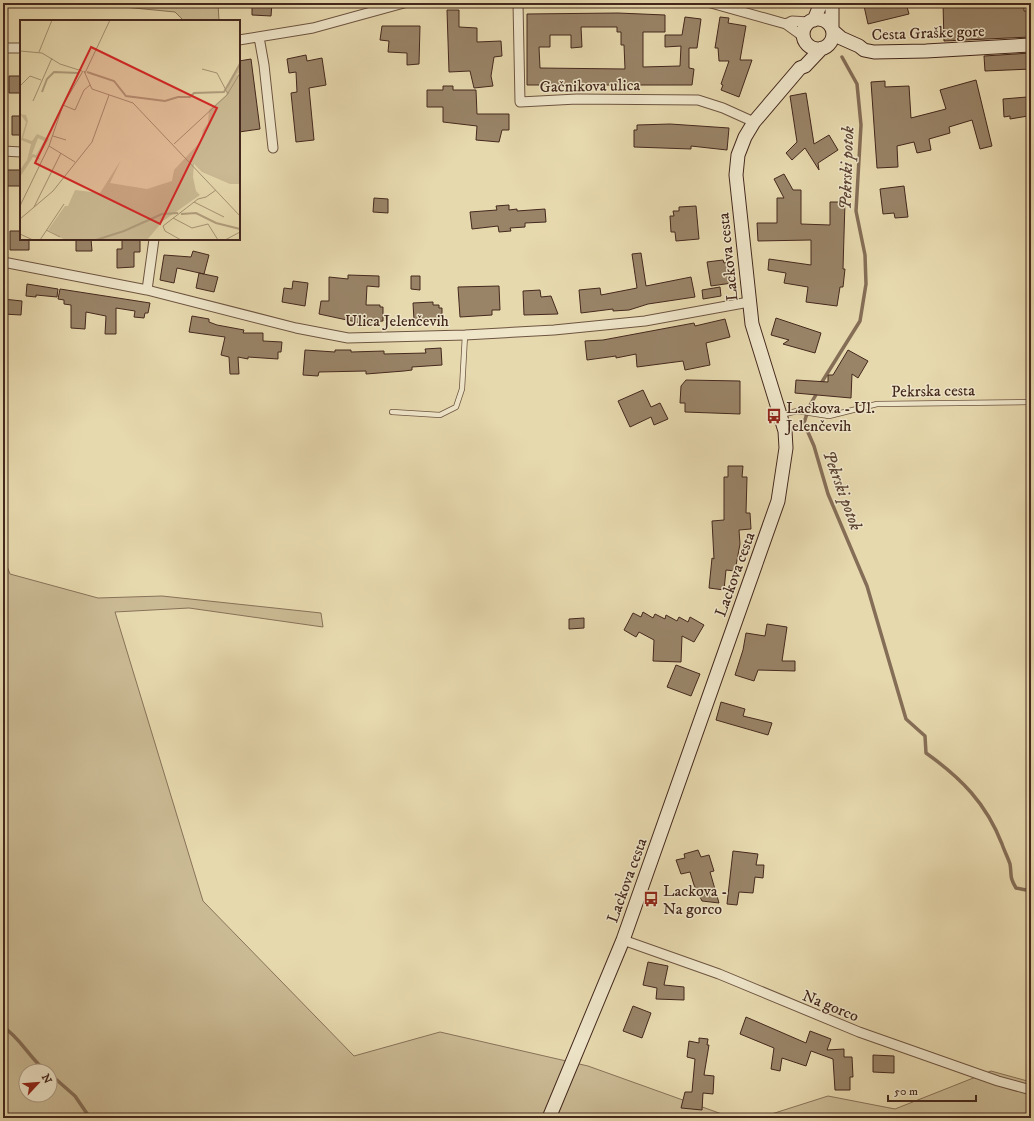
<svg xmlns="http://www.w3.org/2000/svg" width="1034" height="1121" viewBox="0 0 1034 1121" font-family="'IM FELL DW Pica',serif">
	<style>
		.green { fill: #cbbb95; stroke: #887259; fill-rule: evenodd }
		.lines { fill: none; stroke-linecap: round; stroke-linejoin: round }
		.stream { stroke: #856e57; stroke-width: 3.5 }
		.building { fill: #998468; stroke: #44281d; fill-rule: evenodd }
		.lane-casing { stroke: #6d5441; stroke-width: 6 }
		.street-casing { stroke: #6d5441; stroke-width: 11 }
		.secondary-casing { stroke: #44281d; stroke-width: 15 }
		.lane { stroke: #efe6ca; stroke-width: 4.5 }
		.street { stroke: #efe6ca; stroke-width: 9 }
		.secondary { stroke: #efe6ca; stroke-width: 13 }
		.labels { text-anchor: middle; stroke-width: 3; stroke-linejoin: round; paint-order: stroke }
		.street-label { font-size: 16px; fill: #44281d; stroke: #efe6ca }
		.poi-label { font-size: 16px; fill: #44281d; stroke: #efe6ca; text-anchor: start }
		.water-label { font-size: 17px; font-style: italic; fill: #5f4535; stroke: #efe6ca }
		.inset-river { fill: none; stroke: #b09d7d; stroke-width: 2 }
		.inset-road { fill: none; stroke: #a69274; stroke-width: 1 }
		.view { fill: #d62828; fill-opacity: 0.15; stroke: #d62828; stroke-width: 2 }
		.inset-edge { fill: none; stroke: #44281d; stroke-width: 2 }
	</style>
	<rect width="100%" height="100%" fill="#e7d9ae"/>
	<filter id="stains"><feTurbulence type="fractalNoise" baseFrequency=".005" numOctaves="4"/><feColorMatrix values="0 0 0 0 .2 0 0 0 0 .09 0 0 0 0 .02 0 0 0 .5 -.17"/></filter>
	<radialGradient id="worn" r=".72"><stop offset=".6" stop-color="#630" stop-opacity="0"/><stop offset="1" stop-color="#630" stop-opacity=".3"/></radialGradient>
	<!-- green -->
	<path class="green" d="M83 3H218L219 21H184L175 12Z
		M3 556 10 574 98 598 162 596 321 613 323 627 189 608 115 612 203 901 354 1056 440 1032 588 1066 733 1118H3ZM26 1071H50V1095H26Z
		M991 1071 1031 1082V1118H759L828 1096 895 1109Z"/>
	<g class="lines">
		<!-- stream -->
		<path class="stream" d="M804 3 805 5
			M820 385 860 321 866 284 865 255 856 211 861 125 857 84 842 57
			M818 391 809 407 804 423 814 446 828 494 867 586 906 719 925 736 926 753C961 778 986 803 1002 844 1004 850 1008 858 1010 864 1012 876 1009 876 1016 888L1031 891
			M3 1027C20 1037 30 1059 46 1071
			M50 1074 75 1096 90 1118"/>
	</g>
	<!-- building -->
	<path class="building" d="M252 3H272L271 16 252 15Z
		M878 3H906L909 14 868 24 864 6Z
		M943 3H1024V11H1029L1030 37 944 41Z
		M447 10H459V27L477 28V42L501 41 502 56 494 57 491 76 493 86 474 88 470 71 449 72Z
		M618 13 665 15V32H643V67L680 66 681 46 665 47V35H682L685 17 701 19 697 48H689V68L694 69 692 85H527V14ZM581 27H617V32H621V45H624L625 69 540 68 539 47H550V35H571V48L582 47Z
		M720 17 729 18 728 23 746 26 740 60H752L739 97 721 90 723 85 721 84 729 61H719L718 48H715Z
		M382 26H420L419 64 407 65V53L388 52 389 41 380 40Z
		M1031 53V69L985 71 984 56Z
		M306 55 307 61 322 58 326 85 309 88 314 140 296 142 291 93 297 92 296 72 289 73 287 59Z
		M251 59 260 129 239 132V61Z
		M9 76H21V93H9Z
		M976 80 992 146 980 149 972 120 949 127 950 133 929 139 931 150 917 153 914 142 897 146 898 167 877 168 871 82 885 81V87L909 86 911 118 946 109 940 90Z
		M443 86H453V90H476L477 114H509V130H502L499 142 476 140 477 126 443 122V107H427V90H443Z
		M806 93 814 144 829 135 838 150 818 163 819 170 805 148 792 160 786 153 797 142 790 96Z
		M1027 97 1028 116 1010 119V116L1004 117 1003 99Z
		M12 116H21V135H12Z
		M670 124 729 128 727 150 691 146V149L634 147V130H637V125Z
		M6 170H21V186H6Z
		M784 174 793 190H801V224L830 225V202H845L843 269H845L843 287H840L837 306 806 302 808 287 784 283 786 273 768 270 769 259 811 265V240L758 241 757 223H777V198H784L774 179Z
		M904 186 908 217 895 218 894 213 883 214 880 189Z
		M374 198 388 199V213L373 212Z
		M509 205V210L517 209V211L545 209 546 222 525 223V227L510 228 511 231 499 232 498 226 472 229 470 212 497 210 496 206Z
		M696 206 699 239 676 241 675 232H671L670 216H674L673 211H679V207Z
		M10 231H21V239H29V250H10Z
		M76 239H91L92 251H76Z
		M122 240H140V252H134V267L117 268V249H122Z
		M193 251 209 255 204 274 177 268 174 283 160 280 164 255 191 257Z
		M641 253 646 286 691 277 695 297 648 304 629 310 613 311V309L581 313 579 290 600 288 601 295 637 288 632 254Z
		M723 260 724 263 728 262 732 283 711 286 707 262Z
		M199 273 218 277 214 292 196 288Z
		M348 275 379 276V287L367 286 366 305H380V307H383V321L361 323 319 314 321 301H329V277L348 279Z
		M411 276H420V290L411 289Z
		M293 281 308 283 305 306 282 302 284 288 292 289Z
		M27 284 58 289 57 297 36 295V297L26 296Z
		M499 286 500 310H492V315L460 317 458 287Z
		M720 287 721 296 703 299 702 290Z
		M60 289 150 303 148 313H145L144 318 134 317 135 311 116 308V334H105L106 316 86 312 85 329 71 328V305L64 304V300L58 299Z
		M540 290 541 297 551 296 558 314 524 315 523 291Z
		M3 299 22 301 21 315 3 314Z
		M433 302V305H439V308H442V319L414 320 413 303Z
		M192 316 209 319V322L217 325 244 330 243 333H263V341L282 342 281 352H278V359L248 357V359L238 357 239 374H230L229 357 221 355 225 337 189 332Z
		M776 318 821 333 815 353 783 344 789 340 771 335Z
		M725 319 730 337 706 343 710 365 685 370 683 361 637 367 636 354 616 358V356L587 360 585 341 603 340 694 323 695 326Z
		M441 348 442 365 412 367V370L404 371 366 374V371L319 372 318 376 303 375 305 350 335 352V350H351V352L384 351V354L426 353 425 349Z
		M848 350 868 361 858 378 852 374 851 398 795 393 796 380 828 382V375H833Z
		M686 380 740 381V414L685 412V403H680L681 386Z
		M643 390 651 407 660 403 668 419 654 425 651 417 630 427 618 401Z
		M728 466H743L742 477H747L746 513H750L751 529 739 530 740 544 735 571 726 570 724 590 709 588 712 558 714 559 712 521 724 520V477H728Z
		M643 612 653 618 655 614 665 619 666 615 677 621 679 617 688 622 690 617 704 625 694 642 682 636 681 662 653 661 654 640 639 632 636 637 624 630 633 613 641 617Z
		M584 618V628L569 629V619Z
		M767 624 787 627 782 661H795V671L758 670 754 681 735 675 743 650 746 633 765 636Z
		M676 665 700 674 691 696 667 687Z
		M721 702 745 709 743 716 772 723 768 735 716 720Z
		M698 850 701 857 709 855 714 871 710 872 719 903 702 901 694 885 690 872 681 874 676 860 685 858 684 854Z
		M733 851 758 854 756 865H764L763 878 755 877 753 893 739 892 737 905 727 904Z
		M648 962 668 966 664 985 684 987V1000L656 999 657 988 643 985Z
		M633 1006 651 1013 642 1038 623 1031Z
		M746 1017 806 1043 810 1031 831 1039 827 1050 844 1049V1057H852L853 1077H850V1090H835L833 1059 811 1051 806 1066 782 1058 780 1071 771 1069 774 1048 740 1034Z
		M699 1038 708 1039 707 1045H709L704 1075 714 1076 713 1094 703 1093 702 1110 681 1108 685 1092H692L695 1059 687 1057 689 1041 699 1043Z
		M873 1055 894 1056V1073L873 1072Z"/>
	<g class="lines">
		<defs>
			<path id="lane" d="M392 412 440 415 456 407 462 389 465 335
				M781 415 797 411 829 416 877 404 1031 402"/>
			<path id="street" d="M518 3 520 102 577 99 698 100 723 108 754 122
				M711 3 786 24 792 21 809 22
				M786 24 804 37
				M259 37 264 65 273 148
				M239 40 313 28 404 3
				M3 48H21
				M3 151 21 152
				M3 262 147 290 296 328 348 338 465 335 554 330 645 321 749 302
				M147 290 154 239
				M623 940 719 974 859 1032 998 1081 1031 1090"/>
			<path id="secondary" d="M803 34a15 15 0 1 1 30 0a15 15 0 1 1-30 0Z
				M814 20 821 3
				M832 27V3
				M833 31 841 38 859 46 864 50 874 52 926 51 1031 45
				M549 1118 623 940 778 501 786 448 785 431 752 324 736 175 738 155 745 137 754 122 800 68 805 66 822 48"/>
		</defs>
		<!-- lane casing -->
		<use href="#lane" class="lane-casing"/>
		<!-- street casing -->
		<use href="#street" class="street-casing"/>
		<!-- secondary casing -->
		<use href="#secondary" class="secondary-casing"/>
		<!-- lane -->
		<use href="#lane" class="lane"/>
		<!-- street -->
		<use href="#street" class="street"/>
		<!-- secondary -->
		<use href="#secondary" class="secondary"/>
	</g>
	<!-- icons -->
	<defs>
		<symbol id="bus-bare" viewBox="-9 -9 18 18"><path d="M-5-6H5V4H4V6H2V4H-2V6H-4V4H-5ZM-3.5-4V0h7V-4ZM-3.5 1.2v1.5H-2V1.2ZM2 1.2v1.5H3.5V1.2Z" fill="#8f2418" stroke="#efe6ca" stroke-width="2.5" paint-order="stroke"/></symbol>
	</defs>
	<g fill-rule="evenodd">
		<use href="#bus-bare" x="763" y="405" width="22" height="22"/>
		<use href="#bus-bare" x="640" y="888" width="22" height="22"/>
	</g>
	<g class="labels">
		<!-- street labels -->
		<g class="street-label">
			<text transform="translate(928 32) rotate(-2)" y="6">Cesta Graške gore</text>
			<text transform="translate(590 85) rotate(-1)" y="6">Gačnikova ulica</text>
			<text transform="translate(727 257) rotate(-96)" y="6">Lackova cesta</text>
			<text x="397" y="326">Ulica Jelenčevih</text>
			<text transform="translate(933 390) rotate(-1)" y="6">Pekrska cesta</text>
			<text transform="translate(734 574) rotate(-70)" y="6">Lackova cesta</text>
			<text transform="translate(626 880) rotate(-70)" y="6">Lackova cesta</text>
			<text transform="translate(831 1005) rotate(22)" y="6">Na gorco</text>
		</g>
		<!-- poi labels -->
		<g class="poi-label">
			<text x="786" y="413">Lackova - Ul.<tspan x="786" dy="18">Jelenčevih</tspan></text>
			<text x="663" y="896">Lackova -<tspan x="663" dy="18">Na gorco</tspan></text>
		</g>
		<!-- water labels -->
		<g class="water-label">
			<text transform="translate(846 168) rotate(-88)" y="6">Pekrski potok</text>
			<text transform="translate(843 490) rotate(70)" y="6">Pekrski potok</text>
		</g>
	</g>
	<!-- overview -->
	<g transform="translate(20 20)">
		<rect width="220" height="220" fill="#e7d9ae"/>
		<path d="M220 41V52L216 55 220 54V164H210L182 152 174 144 173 157 176 171 180 175 143 201 127 220H45L28 210 45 186H48L55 170 80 173 101 140 90 163 127 169 152 161 154 150 181 121 183 110 188 103 189 90 206 75 208 65ZM0 94 6 95 8 101 3 118 12 121 17 114 29 119 18 137 21 140 13 137 0 157V150L7 140 11 124 1 120 6 102ZM18 118 24 121 16 135 12 134Z" fill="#cbbb95" fill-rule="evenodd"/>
		<path class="inset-river" d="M67 52 94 61 106 76 145 81 158 77H170L174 73 204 72 220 44M22 72 27 59 34 52 59 53M161 194 176 193 196 203 220 209M76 220 104 211 142 194 158 193"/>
		<path class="inset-road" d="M0 31 22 33 40 44 62 51M19 32 32 0M182 49 197 53 208 74M64 51 72 69 113 83 220 196M65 53 90 0M0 66 10 56 21 60M13 81 32 38M43 85 55 90 64 70 70 65M33 116 46 120M154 124 207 75 220 53M29 126 55 142M174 182 204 197M0 186 29 126 43 85 63 51M14 187 41 133M153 198 172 208 188 204 198 220M0 199 33 171 72 122 89 75M26 210 40 217M0 214 13 220M20 220 44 184M161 220 145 211 143 206 178 179 186 177 196 170M205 220 220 212"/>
		<path class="view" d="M71 27 197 88 140 204 15 143Z"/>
		<rect width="220" height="220" class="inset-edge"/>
	</g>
	<!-- margin -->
	<rect width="1034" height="1121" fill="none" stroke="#e7d9ae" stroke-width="16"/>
	<rect x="4" y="4" width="1026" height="1113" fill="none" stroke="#44281d" stroke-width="2"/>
	<rect x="8" y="8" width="1018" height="1105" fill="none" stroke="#44281d"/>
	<!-- north arrow -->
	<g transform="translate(38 1083) rotate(64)"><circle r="19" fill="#efe6ca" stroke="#ab9a85"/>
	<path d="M0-3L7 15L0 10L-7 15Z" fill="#8f2418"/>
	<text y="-6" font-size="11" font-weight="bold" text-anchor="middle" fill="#44281d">N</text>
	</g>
	<!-- scale -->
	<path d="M888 1095v6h88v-6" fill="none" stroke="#44281d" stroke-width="2"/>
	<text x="894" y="1095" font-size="12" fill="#44281d" stroke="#efe6ca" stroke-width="3" paint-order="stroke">50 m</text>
	<rect width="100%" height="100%" filter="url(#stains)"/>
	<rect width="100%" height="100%" fill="url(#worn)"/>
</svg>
